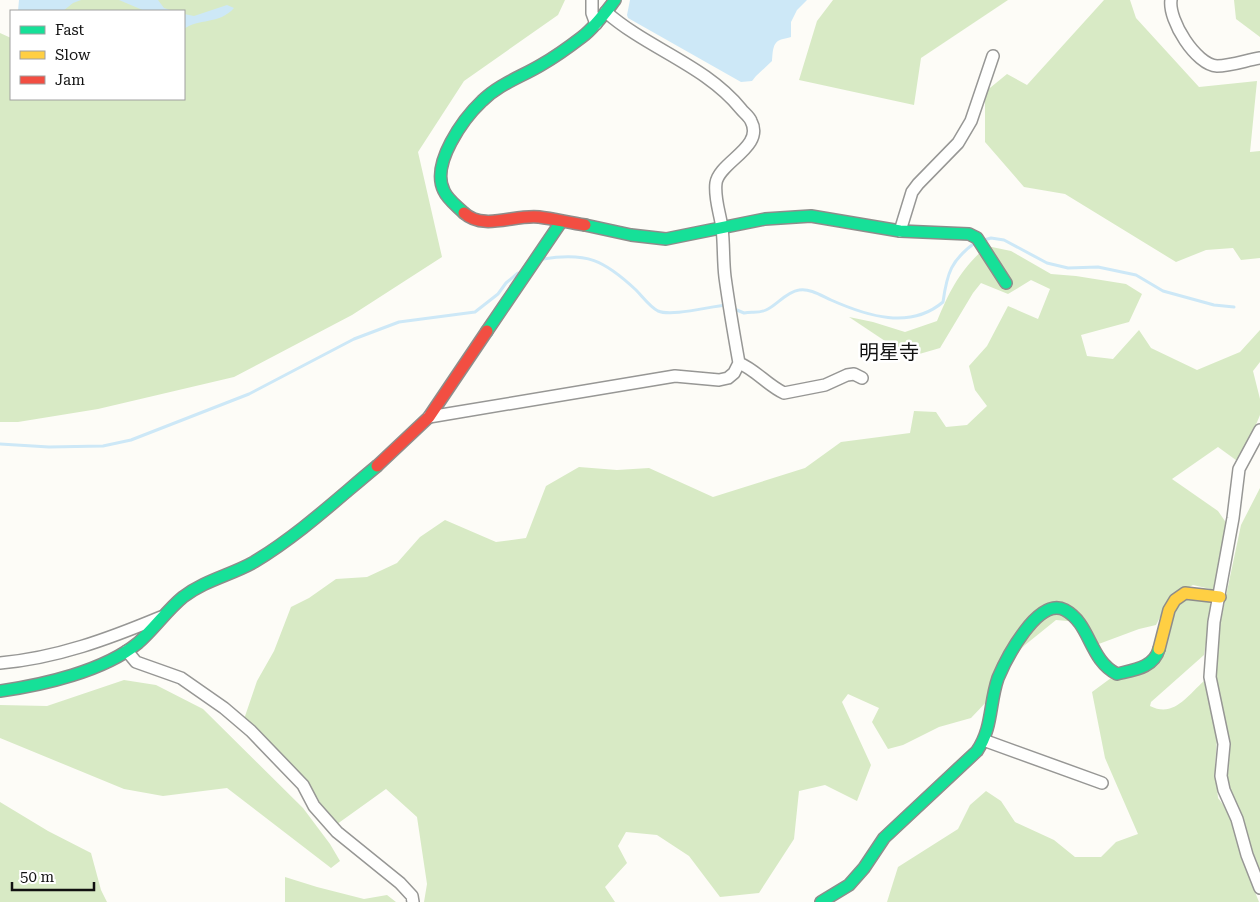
<svg xmlns="http://www.w3.org/2000/svg" width="1260" height="902" viewBox="0 0 1260 902" font-family="'Roboto Serif','Noto Sans JP',serif">
	<style>
		.forest { fill: #d8eac5 }
		.water { fill: #cde8f7 }
		.lines { fill: none; stroke-linecap: round; stroke-linejoin: round }
		.stream { stroke: #cde8f7; stroke-width: 3 }
		.street-casing { stroke: #979795; stroke-width: 14 }
		.fast-casing { stroke: #8e8d8b; stroke-width: 14 }
		.slow-casing { stroke: #8e8d8b; stroke-width: 14 }
		.jam-casing { stroke: #8e8d8b; stroke-width: 14 }
		.street { stroke: #fffffe; stroke-width: 11 }
		.fast { stroke: #16e098; stroke-width: 11 }
		.slow { stroke: #ffcf43; stroke-width: 11 }
		.jam { stroke: #f24e42; stroke-width: 11 }
		.labels { text-anchor: middle; stroke-width: 5; stroke-linejoin: round; paint-order: stroke }
		.quarter-label { font-size: 20px; fill: #111; stroke: #fff }
	</style>
	<rect width="100%" height="100%" fill="#fdfcf7"/>
	<!-- forest -->
	<path class="forest" d="M30 0H565L558 15 464 81 418 152 442 257 352 315 234 377 98 409 18 422H0V33L11 38V99H184V11H25Z
		M833 0H1008L921 58 914 105 799 80 817 21Z
		M1104 0H1130L1136 18 1199 87 1257 81 1250 152 1260 151V258L1241 260 1233 248 1206 250 1176 262 1065 194 1024 187 985 142V92L1007 74 1027 85Z
		M1234 0H1260V37L1236 19Z
		M987 246 1011 251 1051 274 1076 276 1126 284 1142 294 1129 322 1081 335 1087 356 1113 359 1139 330 1151 348 1197 370 1240 352 1260 330V362L1253 371 1260 399V415L1240 463 1218 447 1172 479 1218 511 1227 524 1215 590 1193 585 1171 596 1156 625 1139 629 1096 645 1079 622 1056 620 1025 645 998 671 990 698 971 718 939 727 903 745 888 749 872 722 879 708 848 694 842 702 871 765 857 801 825 785 799 791 794 839 759 893 720 897 689 856 657 835 626 832 618 846 627 863 605 887 615 902H424L427 884 417 817 386 789 333 827 317 797 242 725 257 681 274 651 291 607 309 598 336 579 367 577 397 563 420 537 445 520 496 542 526 538 546 486 579 467 617 470 649 468 713 497 805 468 841 442 910 433 914 411 936 412 946 427 967 425 987 406 975 390 969 366 987 346 1008 306 1038 319 1050 289 1031 280 1008 294 981 283 973 293 940 348 909 357 849 317 873 322 905 332 937 321C951 288 960 270 987 246Z
		M1260 488V871L1237 809 1227 787 1230 748 1216 688V643L1241 525Z
		M1186 600H1207L1213 607 1204 655 1151 702 1150 706C1174 718 1187 696 1204 681L1217 737 1215 768 1218 798 1228 811 1237 834 1247 872 1259 902H887L898 867 958 829 970 805 986 791 1001 801 1015 822 1054 840 1075 857H1101L1116 842 1138 834 1105 758 1092 692 1111 678 1150 671 1176 606Z
		M124 680 156 685 203 709 303 808 330 844 340 861 331 868 227 788 163 796 124 789 0 738V705L47 706Z
		M0 802 48 831 91 853 101 890 107 902H0Z
		M285 877 317 887 364 899 387 895 396 902H285Z"/>
	<!-- water -->
	<path class="water" d="M19 0H81L73 3 63 11H18Z
		M119 0H158L164 8 173 11H145Z
		M630 0H807L797 10 791 22V37C789 38 786 38 783 39 772 41 773 52 772 61L756 76 752 81 741 82 628 18 627 15Z
		M227 5 234 8C219 25 198 18 184 29V14L194 16Z"/>
	<g class="lines">
		<!-- stream -->
		<path class="stream" d="M984 240 991 238 1004 240 1047 263 1068 268 1098 267 1136 275 1163 291 1214 305 1234 307
			M543 259C587 252 604 260 636 290 642 296 650 307 658 311 672 317 711 306 727 305
			M732 308 744 313C752 311 757 314 766 310 777 305 786 292 799 290 810 288 822 296 831 300 867 316 910 330 943 302 947 273 951 260 976 242
			M0 444 49 447 103 446 131 440 249 394 354 339 399 322 475 312 498 294 506 283 518 273"/>
		<defs>
			<path id="street" d="M592 0V13L596 24
				M1171 0C1168 20 1196 65 1217 66 1231 66 1247 60 1260 58
				M900 231 912 192 918 184 958 143 971 121 993 56
				M739 363C756 370 767 385 784 393L825 385 847 375 854 374 862 378
				M429 417 675 376 719 380 728 378 734 373 739 363C734 335 729 306 725 277 723 261 724 244 722 228 720 213 714 198 716 183 719 162 765 147 751 121 749 116 744 113 741 109 705 65 648 49 606 12
				M1260 430 1239 469 1233 518 1214 622 1210 677 1224 744 1221 776 1224 790 1237 819 1247 855 1260 888
				M127 651 136 662 181 678 224 708 251 731 303 785 314 806 337 832 400 883 412 896 413 902
				M0 663C57 658 108 639 161 617
				M986 741 1102 783"/>
			<path id="fast" d="M464 213C457 206 448 200 444 191 430 164 464 118 482 101 499 84 521 77 541 65 555 57 569 47 582 37 595 27 605 13 615 0
				M585 225 631 235 666 239 765 219 811 216 900 231 969 234 977 238 1006 283
				M487 331 561 222
				M0 691C43 685 104 671 138 643 154 629 167 610 183 597 205 580 231 575 254 562 299 535 337 499 377 466
				M821 902 849 885 864 868 884 838 977 751C993 727 989 704 998 678 1006 659 1038 596 1065 610 1091 624 1089 660 1117 674 1133 670 1154 668 1159 649"/>
			<path id="slow" d="M1159 649 1169 610 1175 600 1185 593 1220 597"/>
			<path id="jam" d="M464 213C484 231 515 214 539 217 555 219 570 223 585 225
				M377 466 429 417 487 331"/>
		</defs>
		<!-- street casing -->
		<use href="#street" class="street-casing"/>
		<!-- fast casing -->
		<use href="#fast" class="fast-casing"/>
		<!-- slow casing -->
		<use href="#slow" class="slow-casing"/>
		<!-- jam casing -->
		<use href="#jam" class="jam-casing"/>
		<!-- street -->
		<use href="#street" class="street"/>
		<!-- fast -->
		<use href="#fast" class="fast"/>
		<!-- slow -->
		<use href="#slow" class="slow"/>
		<!-- jam -->
		<use href="#jam" class="jam"/>
	</g>
	<g class="labels">
		<!-- quarter labels -->
		<g class="quarter-label">
			<text x="889" y="359">明星寺</text>
		</g>
	</g>
	<!-- legend -->
	<rect x="10" y="10" width="175" height="90" fill="#ffffff" stroke="#a0a0a0"/>
	<rect x="20" y="26" width="25" height="8" fill="#16e098" stroke="#a0a0a0"/>
	<text x="55" y="35" font-size="15" fill="#111111">Fast</text>
	<rect x="20" y="51" width="25" height="8" fill="#ffcf43" stroke="#a0a0a0"/>
	<text x="55" y="60" font-size="15" fill="#111111">Slow</text>
	<rect x="20" y="76" width="25" height="8" fill="#f24e42" stroke="#a0a0a0"/>
	<text x="55" y="85" font-size="15" fill="#111111">Jam</text>
	<!-- scale -->
	<path d="M12 882v8h82v-8" fill="none" stroke="#111111" stroke-width="2.5"/>
	<text x="20" y="882" font-size="15" fill="#111111" stroke="#ffffff" stroke-width="4" paint-order="stroke">50 m</text>
</svg>
